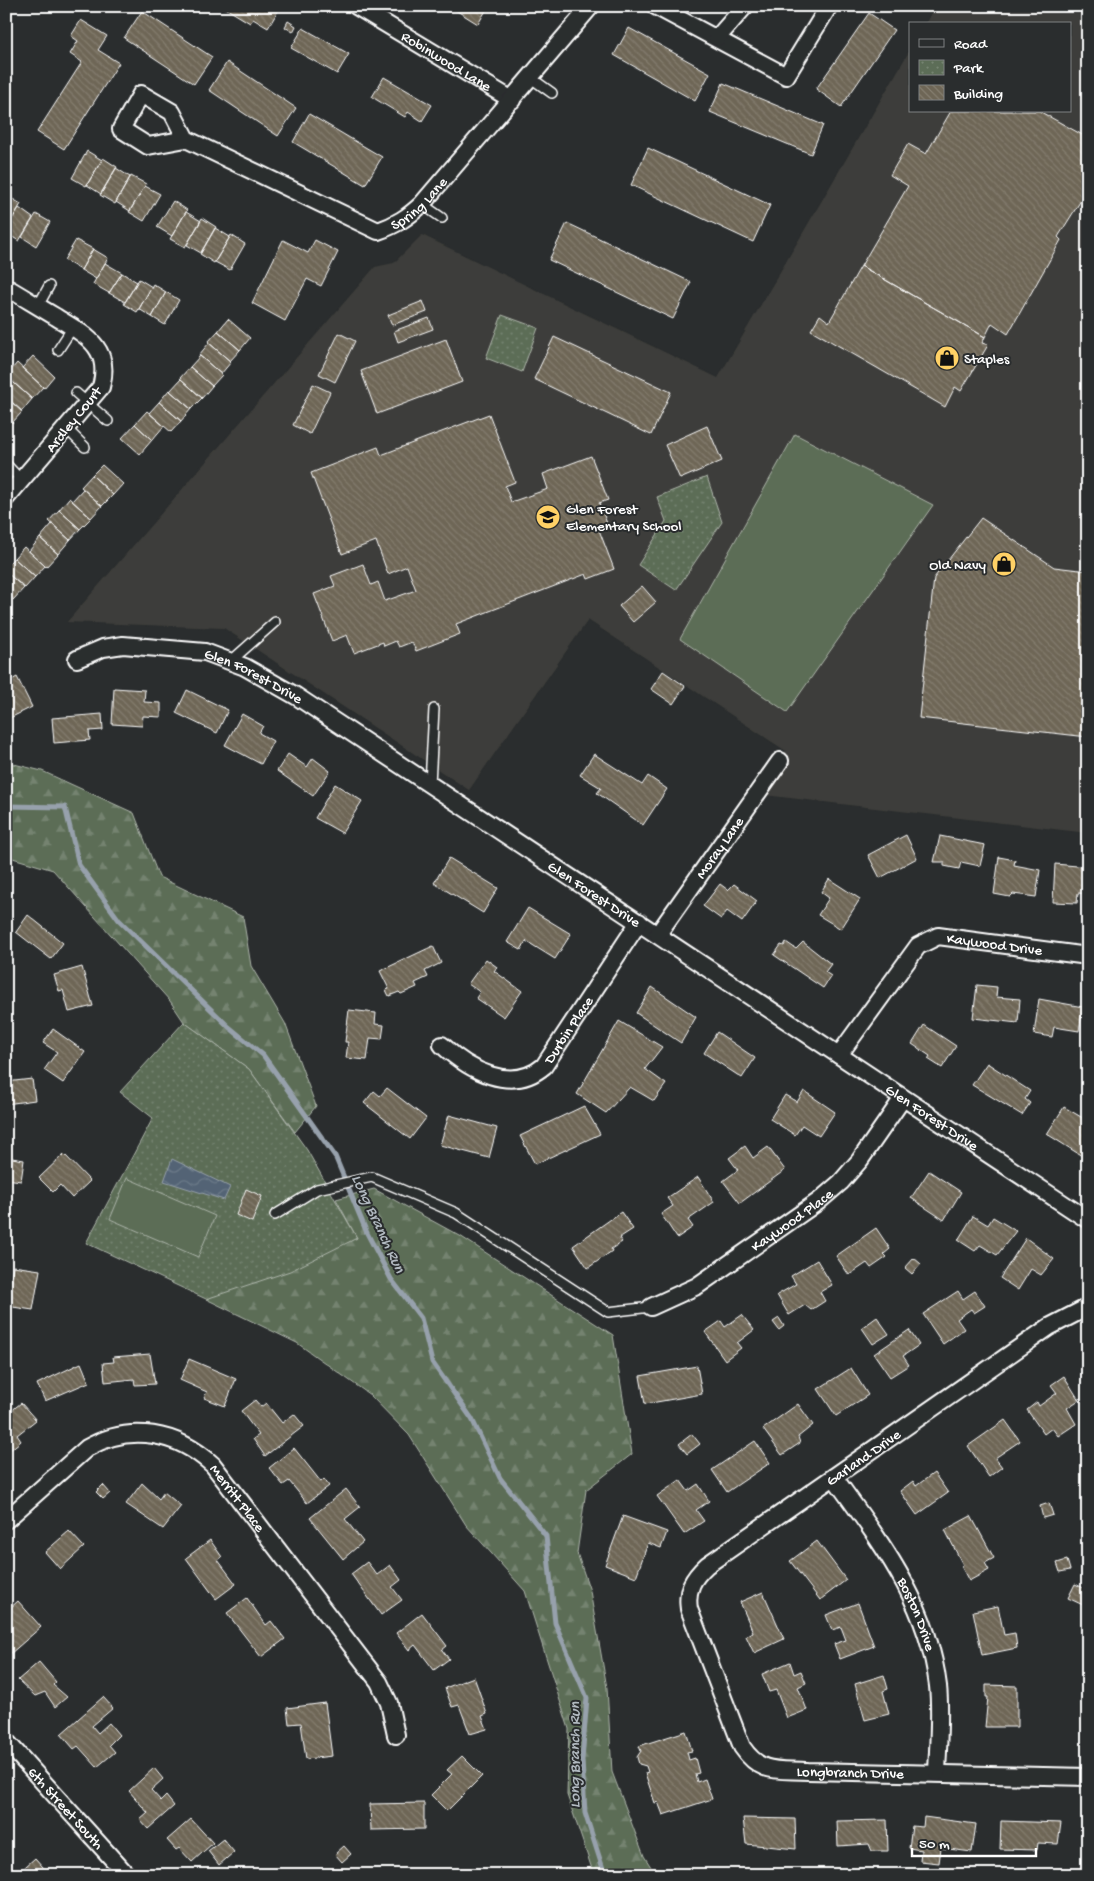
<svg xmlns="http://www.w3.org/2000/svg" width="1094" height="1881" viewBox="0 0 1094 1881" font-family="'Gochi Hand',sans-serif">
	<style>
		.built { fill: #3e3e3a }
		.forest { fill: url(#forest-firs); stroke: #aeb6ab }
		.park { fill: url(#park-dots); stroke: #aeb6ab }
		.garden { fill: #5c6d57; stroke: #aeb6ab }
		.water { fill: url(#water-waves); stroke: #97a1ac }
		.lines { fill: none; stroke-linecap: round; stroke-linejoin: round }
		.stream { stroke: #97a1ac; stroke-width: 5 }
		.building { fill: url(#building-back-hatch); stroke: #fff }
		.lane-casing { stroke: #fff; stroke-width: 12 }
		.street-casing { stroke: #fff; stroke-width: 20 }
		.lane { stroke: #2a2d2e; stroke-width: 9 }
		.street { stroke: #2a2d2e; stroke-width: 16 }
		.labels { text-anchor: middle; stroke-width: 4; stroke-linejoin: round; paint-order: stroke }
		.street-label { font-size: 15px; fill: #fff; stroke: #2a2d2e }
		.poi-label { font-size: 15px; fill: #fff; stroke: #2a2d2e; text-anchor: start }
		.water-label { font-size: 16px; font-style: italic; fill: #b1b9c0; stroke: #2a2d2e }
	</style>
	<defs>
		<pattern id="forest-firs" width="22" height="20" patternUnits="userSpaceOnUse" patternTransform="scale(1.25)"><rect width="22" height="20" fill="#5c6d57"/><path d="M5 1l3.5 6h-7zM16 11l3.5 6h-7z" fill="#748370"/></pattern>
		<pattern id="park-dots" width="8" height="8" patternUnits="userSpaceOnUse" patternTransform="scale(1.25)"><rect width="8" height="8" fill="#5c6d57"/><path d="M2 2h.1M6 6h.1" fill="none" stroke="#748370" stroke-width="1.8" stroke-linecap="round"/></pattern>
		<pattern id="water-waves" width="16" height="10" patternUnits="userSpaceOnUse" patternTransform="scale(1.25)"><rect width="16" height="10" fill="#526374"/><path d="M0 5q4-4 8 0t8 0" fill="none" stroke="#6c7a89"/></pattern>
		<pattern id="building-back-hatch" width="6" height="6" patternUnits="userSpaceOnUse" patternTransform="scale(1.25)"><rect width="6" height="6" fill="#6e6656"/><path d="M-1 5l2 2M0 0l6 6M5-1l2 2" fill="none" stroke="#847d6f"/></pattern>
	</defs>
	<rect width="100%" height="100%" fill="#2a2d2e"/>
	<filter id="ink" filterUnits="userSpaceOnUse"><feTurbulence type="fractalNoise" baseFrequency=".02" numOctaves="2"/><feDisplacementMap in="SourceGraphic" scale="10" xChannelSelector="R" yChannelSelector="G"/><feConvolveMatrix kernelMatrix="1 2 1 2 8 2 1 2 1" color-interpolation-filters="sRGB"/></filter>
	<g filter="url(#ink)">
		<!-- built -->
		<path class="built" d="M936 6H1088V833L756 794 786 751 588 620 469 790 224 628 67 622 375 267 394 263 422 235 718 378 910 50V111H1070V24H925Z"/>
		<!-- forest -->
		<path class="forest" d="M6 762 42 771 134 813 159 877 243 917 251 966 285 1023 316 1106 295 1132 249 1069 184 1022 170 1001 53 870 6 856Z
			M374 1189 460 1236 613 1335 632 1454 586 1490 577 1553 590 1591 607 1688 612 1772 644 1856 656 1875H594L567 1795 569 1729 525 1591 466 1525 409 1435 370 1395 297 1343 206 1299 357 1238 336 1199Z"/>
		<!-- park -->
		<path class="park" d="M502 315 538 328 522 372 486 358Z
			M707 477 722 522 676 590 638 565 666 521 657 497Z
			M184 1022 249 1069 307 1150 357 1238 290 1271 206 1299 86 1243 153 1118 120 1092Z"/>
		<!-- garden -->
		<path class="garden" d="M795 434 933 505 787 712 680 639Z
			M127 1178 215 1216 198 1257 110 1219Z"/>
		<!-- water -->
		<path class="water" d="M172 1159 230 1187 224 1200 164 1181Z"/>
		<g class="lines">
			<!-- stream -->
			<path class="stream" d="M6 806 65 807 79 865 119 920 229 1027 263 1055 335 1156 367 1233 391 1279 421 1318 432 1362 472 1419 500 1478 546 1536 555 1623 587 1698 582 1760 585 1813 605 1875"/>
		</g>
		<!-- building -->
		<path class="building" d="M222 6H270L278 11 268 28 253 19 250 23Z
			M449 6H487L488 7 478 24Z
			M142 11 212 57 194 84 124 38Z
			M869 13 894 30 841 107 816 89Z
			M81 20 107 36 98 50 119 63 64 149 37 132 82 62 70 54 78 41 71 36Z
			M288 21 296 26 293 32 285 27Z
			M303 28 349 54 337 74 291 48Z
			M629 28 710 73 695 101 614 55Z
			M227 62 296 108 278 136 209 90Z
			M384 77 432 105 422 121 408 112 405 117 372 97Z
			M723 83 823 125 811 154 710 112Z
			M951 111H1039L1088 138V159L1084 166 1088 189 1058 237 1061 240 1008 334 992 323 985 337 861 266 908 186 890 175 908 144 926 154Z
			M309 114 382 157 365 185 293 142Z
			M648 148 770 205 753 242 631 185Z
			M87 151 102 160 86 186 72 178Z
			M103 158 117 167 101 194 87 185Z
			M116 168 130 177 115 204 100 195Z
			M131 176 146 184 130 211 116 202Z
			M145 186 160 194 144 221 129 212Z
			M6 195 21 204 6 229Z
			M173 201 187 210 172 236 157 227Z
			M19 208 33 218 19 241 6 233V229Z
			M186 212 201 221 185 247 170 239Z
			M36 214 50 222 36 246 22 237Z
			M202 218 216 227 201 253 187 245Z
			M567 223 691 282 673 319 549 260Z
			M215 228 230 237 214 263 200 254Z
			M231 235 245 244 230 270 215 262Z
			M76 240 93 249 81 270 64 260Z
			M283 240 308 253 315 240 338 252 321 286 307 279 285 321 252 303Z
			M93 249 108 258 96 279 81 270Z
			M105 263 122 273 109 293 93 284Z
			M861 266 985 337 982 343 988 345 961 391 955 387 945 407 811 330 820 315 829 322Z
			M122 273 137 282 125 302 109 293Z
			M139 279 152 287 137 312 124 304Z
			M153 284 166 292 152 317 139 309Z
			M166 292 179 300 165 325 152 317Z
			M423 301 427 312 392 325 388 315Z
			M429 318 433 329 398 342 394 331Z
			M228 319 250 338 240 350 218 331Z
			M218 331 240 350 230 361 208 342Z
			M339 333 355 341 335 382 319 374Z
			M554 337 671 392 651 435 534 379Z
			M446 339 462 382 377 414 361 371Z
			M209 343 231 362 221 374 199 355Z
			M33 356 54 376 44 388 22 368Z
			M200 356 222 375 212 386 190 367Z
			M17 363 43 387 32 399 6 376Z
			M190 367 212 386 202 398 180 378Z
			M6 376 32 399 22 411 6 397Z
			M181 379 202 398 191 409 170 391Z
			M313 384 330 392 310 434 293 425Z
			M169 390 191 409 181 421 159 402Z
			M6 397 22 412 12 423 6 418Z
			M159 402 181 421 171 432 149 413Z
			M147 411 164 426 152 440 135 424Z
			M489 414 515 482 505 486 511 502 548 489 543 474 591 456 608 500 599 503 608 526 599 530 614 569 588 579 586 574 456 624 460 634 416 651 412 642 399 647 396 641 384 646 383 642 354 653 347 635 332 641 314 594 335 586 331 576 363 564 371 585 378 582 385 601 416 590 407 566 388 574 376 541 342 554 311 473 378 447 381 455Z
			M135 424 152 440 140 454 122 438Z
			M707 426 722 461 680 479 665 445Z
			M102 465 123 484 113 495 92 475Z
			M92 475 113 495 102 506 81 487Z
			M83 489 102 506 91 518 72 501Z
			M69 498 91 518 80 529 59 510Z
			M59 510 80 529 70 540 49 521Z
			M981 518 1054 567 1088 571V737L919 718 934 578Z
			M52 524 70 540 58 554 40 538Z
			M40 538 58 554 46 567 29 551Z
			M24 547 45 566 35 577 14 558Z
			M14 558 35 577 25 588 6 572V566Z
			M6 572 24 588 13 600 6 595Z
			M642 586 656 602 633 622 619 606Z
			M663 671 685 686 673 704 651 689Z
			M17 677 32 707 6 720V698L9 697 6 683Z
			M114 688 145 690 144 702 161 703V717L143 716 142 726 112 724Z
			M187 690 228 710 217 733 176 713Z
			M102 714 103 730 89 731 90 740 54 743 52 718Z
			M242 714 263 726 259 733 273 741 261 764 225 745Z
			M288 754 307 767 313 758 330 771 313 796 277 771Z
			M594 754 642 785 648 776 667 789 643 825 597 793 601 788 580 775Z
			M335 784 362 801 342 833 315 818Z
			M906 835 917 858 880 878 868 855Z
			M940 836 985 845 980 866 961 862 959 869 944 866V862H934Z
			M999 857 1015 860 1014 865 1040 870 1036 897 1013 894 1010 897 994 894Z
			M449 858 498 888 483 913 434 883Z
			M1055 864 1088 867V894L1078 893 1077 903 1053 902Z
			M829 879 860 899 841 929 818 915 829 898 821 892Z
			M720 884 728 890 734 884 757 901 742 922 727 911 721 919 703 906Z
			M528 908 571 934 555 959 526 941 521 950 507 942Z
			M28 915 63 943 51 959 16 932Z
			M786 942 796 949 803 942 831 964 825 972 831 976 823 988 774 955 781 945 784 946Z
			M433 946 441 963 425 971 428 977 415 983 417 987 401 994 399 992 389 996 386 990 389 989 380 971Z
			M486 959 497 967 494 971 522 991 504 1017 476 998 480 992 468 984Z
			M82 967 93 1006 69 1012 63 990 59 991 54 975Z
			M977 985 997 987 996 997 1020 999 1018 1023 973 1018Z
			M652 987 696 1017 681 1043 636 1013Z
			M1039 999 1083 1007 1079 1031 1054 1027 1052 1037 1034 1034Z
			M349 1010 376 1013 375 1024 384 1025 382 1039 370 1038 367 1060 346 1058 348 1042H345Z
			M619 1021 662 1047 645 1069 666 1084 654 1101 630 1087 606 1113 577 1094Z
			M924 1025 956 1046 942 1068 928 1059 930 1056 912 1044Z
			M53 1029 85 1052 63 1083 44 1070 57 1052 43 1043Z
			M717 1032 755 1058 742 1078 704 1053Z
			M987 1063 1030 1091 1025 1099 1030 1103 1022 1115 972 1085Z
			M32 1079 35 1100 6 1104V1082Z
			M387 1088 426 1118 410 1139 364 1103 374 1091 380 1096Z
			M804 1091 835 1112 819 1136 802 1125 795 1135 770 1119 785 1095 797 1102Z
			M584 1106 600 1134 535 1164 520 1136Z
			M1064 1107 1088 1121V1148L1082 1156 1047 1134Z
			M449 1115 497 1128 489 1158 440 1145Z
			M745 1146 753 1158 768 1147 785 1170 740 1203 723 1181 738 1170 729 1158Z
			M64 1154 90 1181 72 1198 60 1185 53 1192 39 1178Z
			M6 1157 24 1160 21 1181 6 1179Z
			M929 1171 961 1192 944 1220 911 1198Z
			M698 1177 714 1202 688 1220 693 1227 677 1238 661 1214 673 1206 667 1198Z
			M246 1189 262 1196 252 1222 236 1215Z
			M621 1212 633 1229 619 1238 622 1242 611 1249 612 1251 588 1268 573 1246Z
			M973 1216 988 1225 993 1217 1016 1231 997 1255 980 1245 975 1251 958 1240Z
			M876 1228 890 1249 884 1254 887 1257 871 1268 867 1263 849 1275 836 1256Z
			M1026 1238 1054 1259 1041 1275 1031 1269 1018 1290 1000 1278Z
			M914 1258 921 1264 912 1274 905 1268Z
			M817 1260 832 1285 820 1292 825 1301 811 1310 805 1305 789 1315 777 1295 796 1284 791 1276Z
			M13 1266 40 1270 33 1310 6 1306Z
			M958 1291 963 1299 975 1291 985 1306 974 1313 971 1309 957 1319 964 1329 943 1344 923 1314Z
			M742 1315 754 1330 737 1343 741 1348 725 1360 705 1332 721 1321 725 1327Z
			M877 1317 889 1334 873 1344 862 1328Z
			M779 1318 784 1326 779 1330 773 1322Z
			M909 1330 919 1345 903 1356 909 1365 890 1377 874 1354Z
			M150 1354 155 1384 135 1385 134 1379 105 1382 103 1363 114 1362 113 1357Z
			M189 1359 236 1379 225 1406 204 1398 207 1392 180 1380Z
			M81 1363 89 1382 45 1401 37 1384Z
			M697 1366 702 1394 645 1404 640 1376Z
			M851 1368 868 1395 836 1416 818 1389Z
			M1064 1376 1079 1400 1067 1408 1076 1424 1058 1436 1052 1428 1044 1434 1027 1410 1037 1402 1039 1406 1057 1393 1051 1385Z
			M255 1400 261 1407 266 1403 282 1423 294 1414 304 1426 265 1456 253 1439 259 1435 241 1411Z
			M21 1403 36 1420 17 1435 21 1441 9 1451 6 1447V1415Z
			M798 1404 813 1425 798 1437 800 1443 782 1455 763 1429Z
			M1005 1420 1020 1441 995 1458 1002 1467 989 1477 968 1446Z
			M692 1434 700 1444 687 1454 679 1444Z
			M755 1441 770 1463 727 1492 712 1470Z
			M294 1448 321 1482 324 1479 329 1486 307 1503 289 1481 283 1485 269 1468Z
			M934 1473 948 1493 917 1515 900 1491 913 1481 916 1486Z
			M680 1480 688 1491 698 1484 709 1501 696 1510 704 1521 684 1534 657 1496Z
			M142 1483 159 1499 164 1492 181 1506 163 1529 126 1504Z
			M103 1485 110 1493 103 1499 96 1492Z
			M346 1489 360 1507 345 1519 363 1542 343 1559 310 1518Z
			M1049 1503 1053 1515 1043 1518 1040 1506Z
			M623 1516 667 1532 661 1548 648 1543 636 1577 605 1565Z
			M971 1516 994 1558 985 1563 989 1570 969 1581 961 1566 963 1565 945 1530Z
			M69 1531 84 1547 60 1569 45 1552Z
			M210 1540 222 1557 218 1560 236 1584 216 1599 186 1558Z
			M817 1541 846 1580 820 1600 790 1561Z
			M1067 1560 1070 1570 1060 1572 1057 1563Z
			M367 1562 377 1575 390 1565 401 1580 392 1587 402 1600 381 1615 351 1574Z
			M1075 1584 1088 1590 1083 1605 1068 1598Z
			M763 1592 784 1639 754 1653 746 1636 753 1632 740 1602Z
			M247 1598 266 1625 271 1621 285 1639 261 1657 227 1613Z
			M18 1601 41 1627 10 1654 6 1650V1605L9 1609Z
			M858 1603 874 1646 840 1659 834 1644 846 1640 841 1627 832 1630 826 1615Z
			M998 1606 1004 1635 1015 1633 1017 1648 982 1655 973 1611Z
			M422 1613 447 1646 442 1650 449 1659 434 1670 415 1645 409 1650 396 1633Z
			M39 1662 56 1682 53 1685 67 1697 55 1707 45 1692 35 1696 18 1680Z
			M790 1662 794 1674 801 1671 806 1683 798 1687 807 1710 787 1718 776 1690 769 1692 762 1674Z
			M884 1675 888 1689 883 1691 889 1714 865 1720 855 1684Z
			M474 1677 487 1714 482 1716 487 1729 470 1734 459 1705 452 1707 445 1688Z
			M986 1685 1017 1686V1727H985L988 1697H986Z
			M103 1697 113 1708 92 1726 98 1733 109 1723 119 1735 109 1745 115 1752 97 1767 78 1746 74 1749 61 1734Z
			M325 1703 332 1756 306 1759 301 1723 289 1724 287 1708Z
			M686 1731 692 1751 687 1752 689 1760 695 1758 699 1773 695 1774 697 1782 705 1779 712 1799 663 1815 658 1802 655 1803 645 1773 648 1772 646 1766 639 1764 637 1757 641 1751 639 1746Z
			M462 1756 482 1776 447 1811 431 1795 452 1774 447 1770Z
			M154 1768 163 1779 151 1790 161 1801 166 1796 174 1806 148 1829 140 1820 148 1813 129 1791Z
			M424 1803V1829L371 1830 370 1804Z
			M924 1817 976 1824 972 1852 941 1848 939 1863 920 1861 921 1850 909 1848 912 1826 923 1827Z
			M743 1818 795 1819 796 1849 746 1844Z
			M191 1819 213 1843 192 1862 179 1848 176 1850 167 1840Z
			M887 1820 888 1851H872L869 1844 838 1846 837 1821Z
			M1001 1821 1061 1823 1058 1844 1038 1843 1037 1850 1000 1849Z
			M223 1839 234 1852 219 1865 208 1851Z
			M344 1846 351 1854 342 1862 335 1854Z
			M35 1858 50 1875H16Z"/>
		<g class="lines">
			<defs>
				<path id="lane" d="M531 78 552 93
					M422 204 442 218
					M38 306 49 286
					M58 350 73 327
					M76 393 108 421
					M67 429 85 447
					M6 464 21 480
					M231 661 275 622
					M430 784 434 709
					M275 1215 317 1189 372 1177 456 1213 608 1312 651 1307"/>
				<g id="street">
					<path id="s1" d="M356 6 512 100"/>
					<path d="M655 6 786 76 829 6"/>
					<path d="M717 38 745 6"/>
					<path id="s2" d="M186 139 148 146 121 129 141 94 172 112 186 139 378 231C396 225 408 217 422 204L591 6"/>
					<path d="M6 287C23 297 39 307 56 317 85 335 112 347 101 387L6 498"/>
					<path id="s3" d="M77 659 103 648 123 645 205 652 245 667 296 696 1088 1220"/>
					<path id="s4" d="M658 934 780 761"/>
					<path id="s5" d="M442 1045C469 1070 511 1094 544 1066L639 922"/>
					<path id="s6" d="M839 1055 918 946 938 936 1088 956"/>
					<path id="s7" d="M651 1307 697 1286 819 1201 841 1182 860 1160 903 1098"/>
					<path id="s8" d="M1088 1307 1049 1327 707 1565C693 1578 686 1589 689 1609L742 1747C761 1775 777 1769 808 1771L1088 1777"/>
					<path id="s9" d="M834 1477C881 1543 928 1602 938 1686 941 1714 938 1744 937 1773"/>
					<path id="s10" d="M6 1520 87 1448C130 1423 177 1432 213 1465L379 1682 389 1703 396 1735"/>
					<path id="s11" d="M6 1741 127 1875"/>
				</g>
			</defs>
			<!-- lane casing -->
			<use href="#lane" class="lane-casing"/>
			<!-- street casing -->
			<use href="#street" class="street-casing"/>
			<!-- lane -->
			<use href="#lane" class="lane"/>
			<!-- street -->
			<use href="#street" class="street"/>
		</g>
	</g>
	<!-- icons -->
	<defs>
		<symbol id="shop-disc" viewBox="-11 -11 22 22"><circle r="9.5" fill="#ffd166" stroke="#2a2d2e"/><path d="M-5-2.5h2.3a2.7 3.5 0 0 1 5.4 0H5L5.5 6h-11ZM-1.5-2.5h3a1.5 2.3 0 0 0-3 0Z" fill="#111"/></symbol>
		<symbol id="school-disc" viewBox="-11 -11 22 22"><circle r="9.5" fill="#ffd166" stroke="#2a2d2e"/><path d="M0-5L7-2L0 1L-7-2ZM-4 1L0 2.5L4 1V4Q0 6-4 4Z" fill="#111"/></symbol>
	</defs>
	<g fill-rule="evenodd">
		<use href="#shop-disc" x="933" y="344" width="28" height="28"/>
		<use href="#school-disc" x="534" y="503" width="28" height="28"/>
		<use href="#shop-disc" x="990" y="550" width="28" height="28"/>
	</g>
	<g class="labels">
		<!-- street labels -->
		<g class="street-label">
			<text dy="5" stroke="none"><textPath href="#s1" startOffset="106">Robinwood Lane</textPath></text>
			<text dy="5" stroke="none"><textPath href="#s2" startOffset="440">Spring Lane</textPath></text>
			<text transform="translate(73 419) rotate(-51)" y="5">Ardley Court</text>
			<text dy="5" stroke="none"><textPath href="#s3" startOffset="185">Glen Forest Drive</textPath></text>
			<text dy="5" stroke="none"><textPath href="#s4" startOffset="106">Moray Lane</textPath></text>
			<text dy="5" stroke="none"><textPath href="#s3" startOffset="590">Glen Forest Drive</textPath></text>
			<text dy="5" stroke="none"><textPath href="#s6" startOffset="214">Kaywood Drive</textPath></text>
			<text dy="5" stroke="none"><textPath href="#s5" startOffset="158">Durbin Place</textPath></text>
			<text dy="5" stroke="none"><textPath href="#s3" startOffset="995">Glen Forest Drive</textPath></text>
			<text dy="5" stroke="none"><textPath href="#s7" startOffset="166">Kaywood Place</textPath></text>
			<text transform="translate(863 1457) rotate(-35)" y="5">Garland Drive</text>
			<text dy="5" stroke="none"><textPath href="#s10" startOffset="286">Merritt Place</textPath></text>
			<text dy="5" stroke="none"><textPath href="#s9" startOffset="161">Boston Drive</textPath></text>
			<text dy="5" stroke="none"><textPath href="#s8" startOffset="775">Longbranch Drive</textPath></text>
			<text dy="5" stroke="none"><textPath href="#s11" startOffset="90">6th Street South</textPath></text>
		</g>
		<!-- poi labels -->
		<g class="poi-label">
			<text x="964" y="363">Staples</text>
			<text x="566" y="513">Glen Forest<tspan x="566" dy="17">Elementary School</tspan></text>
			<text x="986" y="569" text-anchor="end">Old Navy</text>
		</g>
		<!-- water labels -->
		<g class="water-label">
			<text transform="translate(380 1223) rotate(65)" y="6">Long Branch Run</text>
			<text transform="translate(573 1755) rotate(-90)" y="6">Long Branch Run</text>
		</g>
	</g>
	<!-- margin -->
	<rect width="1094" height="1881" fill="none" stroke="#2a2d2e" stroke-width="25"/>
	<rect x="12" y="12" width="1069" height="1856" fill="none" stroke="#fff" stroke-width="2" filter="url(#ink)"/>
	<!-- legend -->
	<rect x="909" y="22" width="162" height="90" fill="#2a2d2e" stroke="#7f8182"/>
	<rect x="919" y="39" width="25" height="8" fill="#2a2d2e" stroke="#7f8182"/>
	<text x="954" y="48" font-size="15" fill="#ffffff">Road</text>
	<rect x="919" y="60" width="25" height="15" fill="url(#park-dots)" stroke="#7f8182"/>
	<text x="954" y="72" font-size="15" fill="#ffffff">Park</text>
	<rect x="919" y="85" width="25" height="15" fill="url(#building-back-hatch)" stroke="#7f8182"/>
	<text x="954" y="98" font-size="15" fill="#ffffff">Building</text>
	<!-- scale -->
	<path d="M912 1848v8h124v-8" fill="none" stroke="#ffffff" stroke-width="2.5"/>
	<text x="919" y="1848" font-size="15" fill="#ffffff" stroke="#2a2d2e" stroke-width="4" paint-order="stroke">50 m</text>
</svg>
